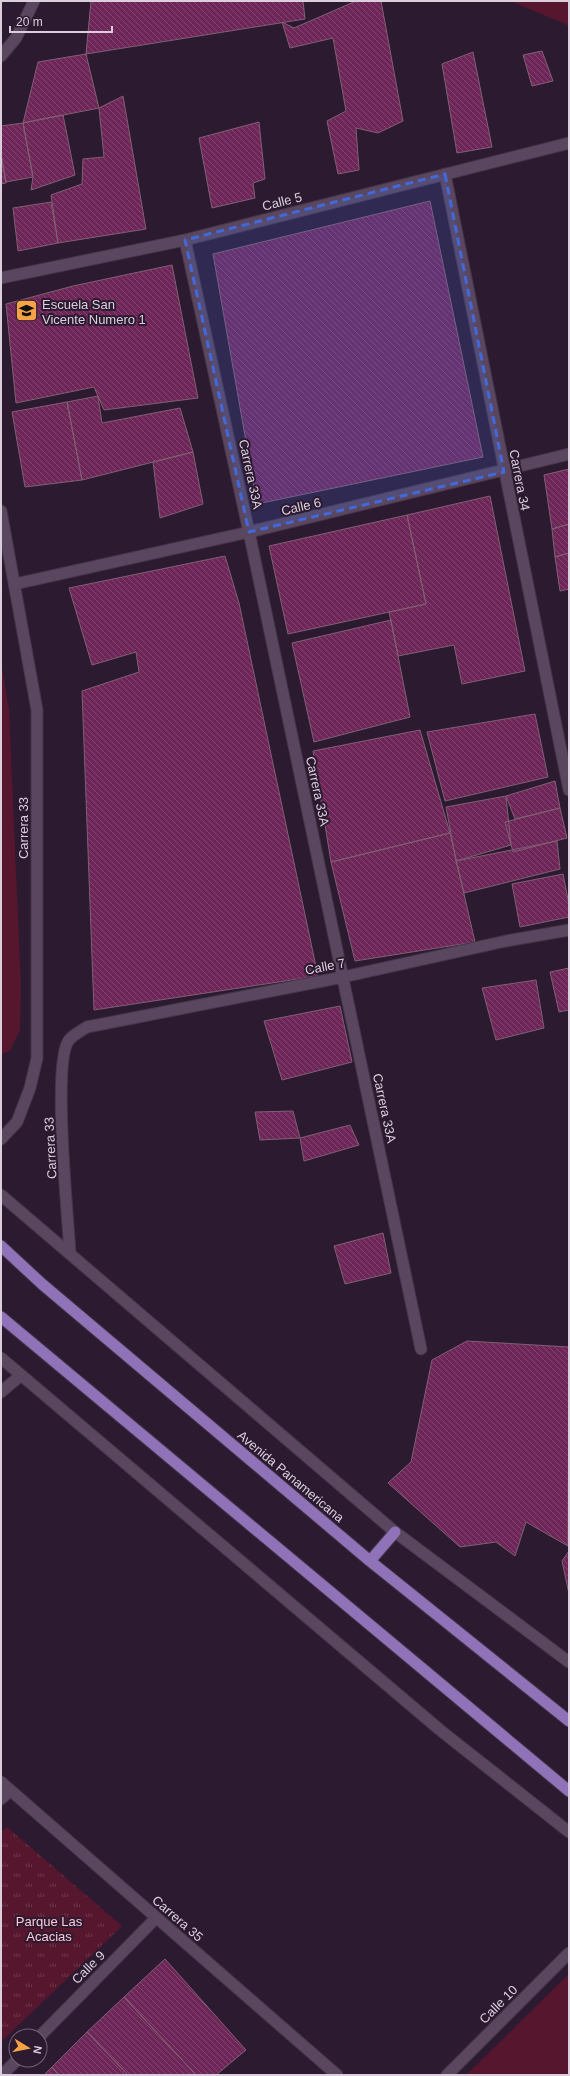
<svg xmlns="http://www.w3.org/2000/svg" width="570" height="2076" viewBox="0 0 570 2076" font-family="Helvetica,sans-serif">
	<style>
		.grass { fill: #56162d }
		.park { fill: url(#park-tufts) }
		.building { fill: url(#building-back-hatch); stroke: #7f6073 }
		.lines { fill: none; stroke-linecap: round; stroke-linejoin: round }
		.minor-casing { stroke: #443548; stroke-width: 13 }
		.tertiary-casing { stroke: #443548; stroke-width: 13 }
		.primary-casing { stroke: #443548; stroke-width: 13 }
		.minor { stroke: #5a465e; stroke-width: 11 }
		.tertiary { stroke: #5a465e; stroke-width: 11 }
		.primary { stroke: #8f72b7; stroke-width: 11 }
		.marked { fill: #4368d9; fill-opacity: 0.2; stroke: #4368d9; stroke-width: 3; stroke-dasharray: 8 5; stroke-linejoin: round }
		.labels { text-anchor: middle; stroke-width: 4; stroke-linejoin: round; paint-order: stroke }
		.street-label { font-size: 13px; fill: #dbcfde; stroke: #2c1a30 }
		.poi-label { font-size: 13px; fill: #dbcfde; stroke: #2c1a30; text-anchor: start }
		.park-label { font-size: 13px; fill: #fcc8d5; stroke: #2c1a30 }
	</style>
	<defs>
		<pattern id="park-tufts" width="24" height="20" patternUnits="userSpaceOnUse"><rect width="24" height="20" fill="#56162d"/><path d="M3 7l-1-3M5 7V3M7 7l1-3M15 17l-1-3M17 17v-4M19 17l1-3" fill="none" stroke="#6e374b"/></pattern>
		<pattern id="building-back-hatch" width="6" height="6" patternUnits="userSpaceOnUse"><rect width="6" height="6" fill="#6e2659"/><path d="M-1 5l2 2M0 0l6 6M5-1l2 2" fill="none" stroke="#824470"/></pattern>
	</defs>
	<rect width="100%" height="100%" fill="#2c1a30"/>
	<!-- grass -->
	<path class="grass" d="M510 1H569V26L563 23Z
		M1 662 9 709 21 987 20 1030 10 1051 1 1054Z
		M569 1974V2075H466Z"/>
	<!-- park -->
	<path class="park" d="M7 1827 122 1926 1 2042V1832Z"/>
	<!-- building -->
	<path class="building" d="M91 1H303L305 19 86 54Z
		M356 1H381L403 121 378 133 356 128 359 170 338 174 327 121 346 111 333 38 290 48 282 22 294 28Z
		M542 51 553 81 532 86 523 55Z
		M473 52 492 147 457 153 442 64Z
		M86 54 99 108 23 123 38 62Z
		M123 96 146 229 58 243 51 195 82 184 83 159 104 157 99 108Z
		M63 115 75 175 31 190 33 177 23 123Z
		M259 122 265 179 253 183 255 198 212 208 199 138Z
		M23 123 33 177 6 182 1 154V126Z
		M1 155 6 183 1 184Z
		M430 201 483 457 257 504 213 254Z
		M51 202 58 243 18 251 13 208Z
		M172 265 198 398 104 410 94 387 16 403 6 304 73 286Z
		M98 396 102 423 180 408 193 452 82 480 67 402Z
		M67 402 82 480 25 487 12 412Z
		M193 452 203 504 160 518 153 462Z
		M569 469V524L552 529 544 475Z
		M490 496 525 671 462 684 454 645 398 656 389 612 426 604 407 515Z
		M407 515 426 604 288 634 269 546Z
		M569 524V553L555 557 552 529Z
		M569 553V589L560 591 555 557Z
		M225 556 239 603 318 976 94 1010 82 691 139 672 136 652 92 665 69 588Z
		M391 620 410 717 314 742 292 643Z
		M535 714 548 777 445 801 427 732Z
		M420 730 450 833 331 862 313 751Z
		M555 781 560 808 515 819 506 796Z
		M506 796 511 845 456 861 446 807Z
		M560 808 567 838 513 852 505 822Z
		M450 833 475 942 355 961 331 862Z
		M557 841 560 869 464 893 456 861Z
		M563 874 569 905V917L520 927 512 884Z
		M569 968V1010L559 1012 550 972Z
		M536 980 544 1028 496 1040 482 988Z
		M340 1006 352 1062 282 1080 264 1021Z
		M293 1111 300 1138 260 1140 255 1112Z
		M350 1125 359 1145 304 1161 300 1138Z
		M383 1233 391 1273 345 1284 334 1246Z
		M467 1341 569 1347 568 1546 526 1522 515 1556 496 1542 460 1547 388 1483 411 1462 432 1360Z
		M569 1551V1594L562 1561Z
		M165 1959 246 2050 216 2075H196L124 1997Z
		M124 1997 196 2075H128L87 2032Z
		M87 2032 128 2075H59L52 2067Z
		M52 2067 59 2075H44Z"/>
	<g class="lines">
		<defs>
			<path id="minor" d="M1 56 16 38 34 1
				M445 174 569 790
				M185 240 249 532 421 1349
				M1 278 185 240 569 143
				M1 511 37 710V1058L30 1088 17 1122 1 1139
				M15 584 249 532 569 454
				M1 1195 395 1532 569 1662
				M70 1253C68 1217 52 1061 69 1040 73 1035 81 1031 87 1027L343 977 506 941 569 930
				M1 1358 440 1730 569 1832
				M1 1392 20 1376
				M1 1782 337 2075
				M1 1799 10 1791
				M40 2036 156 1918
				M2 2075 17 2060"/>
			<path id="tertiary" d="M447 2075 569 1953"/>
			<path id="primary" d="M1 1246 42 1284 370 1561 569 1721
				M1 1317 569 1791
				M370 1561 395 1532"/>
		</defs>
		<!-- minor casing -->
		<use href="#minor" class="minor-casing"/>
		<!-- tertiary casing -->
		<use href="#tertiary" class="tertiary-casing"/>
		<!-- primary casing -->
		<use href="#primary" class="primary-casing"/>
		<!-- minor -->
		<use href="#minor" class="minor"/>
		<!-- tertiary -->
		<use href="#tertiary" class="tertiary"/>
		<!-- primary -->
		<use href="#primary" class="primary"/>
	</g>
	<!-- marked area -->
	<path class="marked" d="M445 174 504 472 249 532 185 240Z"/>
	<!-- icons -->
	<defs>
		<symbol id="school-square" viewBox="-11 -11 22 22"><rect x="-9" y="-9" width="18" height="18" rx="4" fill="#f5a345" stroke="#2c1a30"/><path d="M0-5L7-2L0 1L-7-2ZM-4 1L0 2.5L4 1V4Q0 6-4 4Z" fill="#111"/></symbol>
	</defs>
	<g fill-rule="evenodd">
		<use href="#school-square" x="14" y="298" width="25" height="25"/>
	</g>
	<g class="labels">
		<!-- street labels -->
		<g class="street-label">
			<text transform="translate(282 201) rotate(-14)" y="5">Calle 5</text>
			<text transform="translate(251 474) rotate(78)" y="5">Carrera 33A</text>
			<text transform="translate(520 480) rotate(79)" y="5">Carrera 34</text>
			<text transform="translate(301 506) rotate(-13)" y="5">Calle 6</text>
			<text transform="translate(318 791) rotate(78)" y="5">Carrera 33A</text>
			<text transform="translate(23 828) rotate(-90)" y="5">Carrera 33</text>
			<text transform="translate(325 966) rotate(-11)" y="5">Calle 7</text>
			<text transform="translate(385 1108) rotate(78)" y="5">Carrera 33A</text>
			<text transform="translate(50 1148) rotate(-93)" y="5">Carrera 33</text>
			<text transform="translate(291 1476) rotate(40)" y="5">Avenida Panamericana</text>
			<text transform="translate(178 1918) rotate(41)" y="5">Carrera 35</text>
			<text transform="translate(88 1967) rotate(-45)" y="5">Calle 9</text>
			<text transform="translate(498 2004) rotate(-45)" y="5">Calle 10</text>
		</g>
		<!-- poi labels -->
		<g class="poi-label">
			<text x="42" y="309">Escuela San<tspan x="42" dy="15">Vicente Numero 1</tspan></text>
		</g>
		<!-- park labels -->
		<g class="park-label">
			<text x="49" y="1926">Parque Las<tspan x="49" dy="15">Acacias</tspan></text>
		</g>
	</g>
	<!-- border -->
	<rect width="570" height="2076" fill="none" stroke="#dbcfde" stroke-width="4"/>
	<!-- north arrow -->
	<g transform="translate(28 2048) rotate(100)"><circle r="19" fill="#2c1a30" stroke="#726276"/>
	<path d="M0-3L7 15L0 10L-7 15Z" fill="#f5a345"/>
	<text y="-6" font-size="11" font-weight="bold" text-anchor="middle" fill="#dbcfde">N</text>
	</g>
	<!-- scale -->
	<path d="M10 26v6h102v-6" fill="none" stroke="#dbcfde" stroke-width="2"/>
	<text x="16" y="26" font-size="12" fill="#dbcfde" stroke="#2c1a30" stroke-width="3" paint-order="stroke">20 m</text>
</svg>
